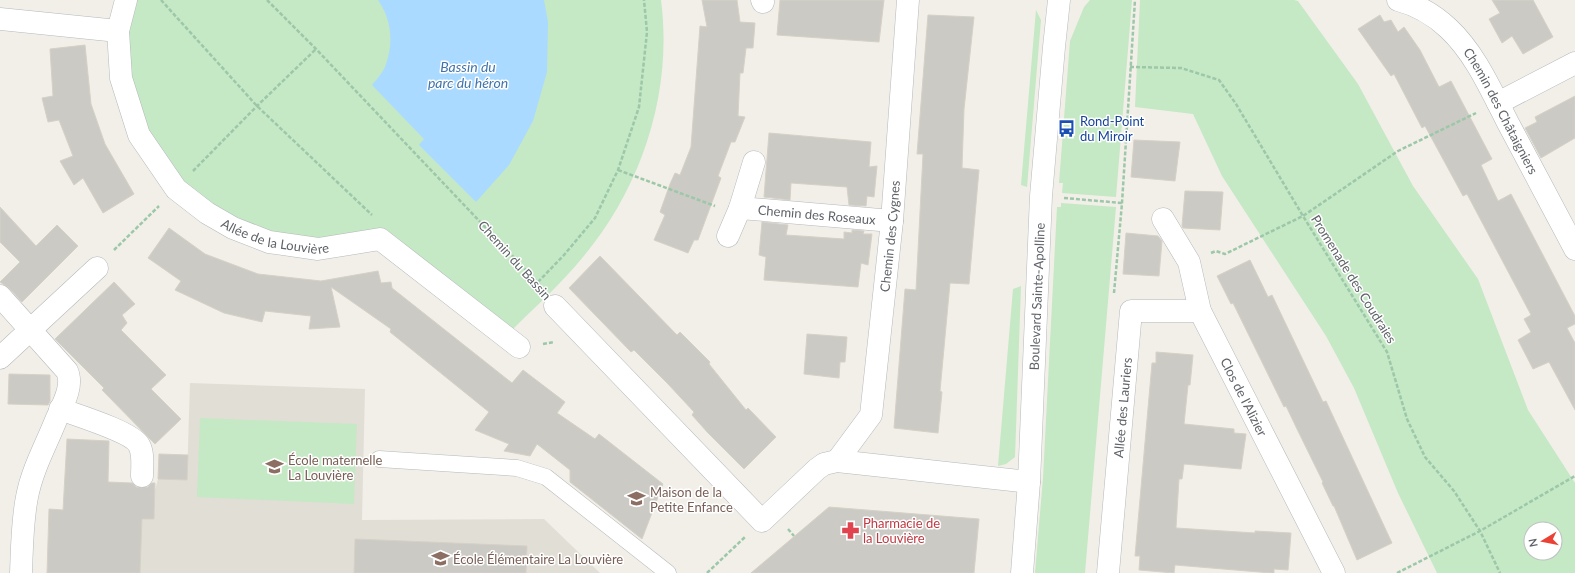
<svg xmlns="http://www.w3.org/2000/svg" width="1575" height="573" viewBox="0 0 1575 573" font-family="Lato,sans-serif">
	<style>
		.education { fill: #e1ded6 }
		.green { fill: #c5e8c5; fill-rule: evenodd }
		.water { fill: #aadaff }
		.building { fill: #cccac5; stroke: #d6d1c6 }
		.lines { fill: none; stroke-linecap: round; stroke-linejoin: round }
		.lane-casing { stroke: #b5b8bc; stroke-width: 17 }
		.street-casing { stroke: #b5b8bc; stroke-width: 23 }
		.secondary-casing { stroke: #b6babf; stroke-width: 23 }
		.path { stroke: #9cc7a9; stroke-width: 2.5; stroke-dasharray: 4 2; stroke-linecap: butt }
		.lane { stroke: #fff; stroke-width: 16 }
		.street { stroke: #fff; stroke-width: 22 }
		.secondary { stroke: #fff; stroke-width: 22 }
		.labels { text-anchor: middle; stroke-width: 3; stroke-linejoin: round; paint-order: stroke }
		.street-label { font-size: 13px; fill: #5f6368; stroke: #fff }
		.transit-label { font-size: 13px; fill: #164399; stroke: #fff; text-anchor: start }
		.education-label { font-size: 13px; fill: #785e54; stroke: #fff; text-anchor: start }
		.health-label { font-size: 13px; fill: #be3a42; stroke: #fff; text-anchor: start }
		.water-label { font-size: 14px; font-style: italic; fill: #4174aa; stroke: #fff }
	</style>
	<rect width="100%" height="100%" fill="#f1efe8"/>
	<!-- education -->
	<path class="education" d="M190 383 365 389 362 520 544 519 600 573H140L142 519H154L155 490 158 479H187Z"/>
	<!-- green -->
	<path class="green" d="M136 0H661C673 92 642 187 583 257 561 284 535 307 511 331L378 228 355 234 313 240 261 232 187 193 138 117 126 41Z
		M1090 0H1132L1116 197 1062 193 1063 183H1059L1070 41 1084 7Z
		M1140 0H1294L1298 1 1358 84 1413 186 1478 279 1528 410 1575 483V573H1437L1398 493 1354 388 1326 336 1222 176 1193 114 1135 107ZM1531 529H1555V553H1531Z
		M1036 10 1041 20 1027 187 1021 185Z
		M1061 203 1116 207 1085 573H1035L1043 478 1057 207H1061Z
		M1021 286 1015 457 1006 464 998 466 1013 289Z
		M200 418 357 424 354 504 197 497Z"/>
	<!-- water -->
	<path class="water" d="M378 0H544L548 22 547 72 533 121 509 165 476 202 419 145 424 139 372 85C376 80 382 74 385 67 394 44 392 20 378 0Z"/>
	<!-- building -->
	<path class="building" d="M702 0H737L740 22 755 23 753 48H746L743 73H740L738 116 745 117 735 142H731L718 176 721 178 698 240H694L688 253 654 240 665 215 660 212 670 184 675 173 680 175 691 147 700 26 707 27Z
		M780 0H884L879 42 777 35Z
		M1492 0H1533L1553 37 1523 54 1512 36 1502 43 1489 19 1500 13Z
		M928 15 974 17 964 109 962 168 979 170 969 284 950 283 940 391 942 392 938 433 894 428 905 289 916 290 923 154H917Z
		M1380 15 1384 22 1391 20 1398 32 1404 27 1420 50 1439 87 1451 81 1492 159 1481 165 1498 201 1511 194 1575 316V324L1567 328 1575 343V410L1549 362 1533 369 1518 340 1531 332 1524 319 1531 315 1467 194 1463 196 1425 126 1422 128 1394 74 1391 76 1358 29Z
		M85 45 91 104 105 144 134 194 103 213 83 178 74 185 60 161 73 156 59 120 48 122 42 98 53 96 50 49Z
		M1575 96V138L1541 158 1525 128 1537 122 1535 117Z
		M769 133 871 142 869 167 877 166 874 197 867 196 866 206 849 205 847 187 791 183 790 200 764 197Z
		M1134 140 1180 142 1175 181 1131 177Z
		M1185 191 1223 192 1220 230 1183 228 1182 226Z
		M0 207 36 246 57 225 78 246 22 302 9 288 0 282 20 262 0 242Z
		M762 222 788 225 786 235 844 239V232L852 233V230L864 231 863 234H872L868 265 861 263 858 287 764 280 766 257 759 255Z
		M169 228 205 254 258 274 321 281 378 271 381 283 391 282 392 288 512 383 523 370 565 402 557 413 595 439 599 434 663 484 642 539 570 482V470L537 444 530 456 504 451 509 444 475 430 489 412 390 332 391 329 331 287 340 327 309 329 311 316 265 311 262 322 224 313 175 290 181 281 148 258Z
		M1126 233 1158 236 1162 241 1159 276 1123 274Z
		M600 256 677 335 680 332 710 362 709 364 746 410 748 408 776 437 744 469 708 433 692 415 694 412 668 384 634 350 631 352 569 288Z
		M1250 260 1268 297 1272 295 1323 402 1326 401 1392 543 1357 560 1334 506H1333L1322 483 1323 482 1297 429 1286 406 1284 407 1233 303 1231 304 1217 276Z
		M114 282 135 304 122 315 127 323 121 330 166 375 151 389 181 419 155 444 102 390 104 388 55 339Z
		M807 334 847 337 845 362H840L839 378 804 374Z
		M1156 352 1193 355 1190 385H1188L1184 424 1234 429V433L1246 434 1241 469 1184 464 1182 479H1179L1176 528 1255 533V531L1291 533 1288 570 1274 569V573H1271L1175 565 1174 573 1139 570 1140 556H1135L1152 363H1156Z
		M9 374 50 375V401L48 405 8 404Z
		M67 439 109 441 108 482 132 483 136 487 141 488 148 487 152 483H155L154 519H142L140 573H47L49 509 63 510Z
		M159 454 188 455 187 480 158 479Z
		M829 507 979 519 974 573H751Z
		M355 539 527 546 526 573H354Z"/>
	<g class="lines">
		<defs>
			<path id="lane" d="M379 459 517 468 546 477 668 573"/>
			<g id="street">
				<path id="s1" d="M126 0 118 31 121 78 139 135 176 189 207 213 233 228 269 242 318 249 380 239 519 347"/>
				<path d="M762 0 763 2"/>
				<path id="s2" d="M1398 0C1417 5 1433 14 1448 28 1475 53 1491 90 1508 123 1530 165 1553 207 1575 249"/>
				<path d="M0 19 118 31"/>
				<path d="M1498 103 1575 63"/>
				<path id="s3" d="M740 208 892 221"/>
				<path id="s4" d="M1163 219 1189 262 1200 311 1334 573"/>
				<path d="M728 236 740 208 754 162"/>
				<path d="M0 296 67 371C74 386 62 406 56 420 46 445 32 470 27 497 22 522 22 548 21 573"/>
				<path d="M555 306 762 521 817 469 824 464 837 461 1029 482"/>
				<path d="M0 358 97 268"/>
				<path d="M60 409C76 415 132 432 139 445 144 454 142 466 142 476"/>
				<path id="s5" d="M837 461 871 415 892 221 908 0"/>
				<path id="s6" d="M1108 573 1131 311H1200"/>
			</g>
			<g id="secondary">
				<path id="s7" d="M1022 573 1029 482 1041 196 1054 47 1059 0"/>
			</g>
		</defs>
		<!-- lane casing -->
		<use href="#lane" class="lane-casing"/>
		<!-- street casing -->
		<use href="#street" class="street-casing"/>
		<!-- secondary casing -->
		<use href="#secondary" class="secondary-casing"/>
		<!-- path -->
		<path class="path" d="M161 0 257 106 372 215
			M267 0 316 49 541 286
			M1130 67 1181 68 1219 80 1236 104 1303 216 1387 352 1407 419 1425 457 1454 491 1480 531 1500 573
			M618 170 715 206
			M193 171 257 106 316 49
			M1064 198 1122 203
			M114 250 159 206
			M1211 253 1216 251 1225 254 1303 216 1398 151 1476 113
			M538 282 564 255 595 218 618 170 639 107 647 32 644 0
			M1114 293 1122 203 1135 0
			M543 344 554 342
			M788 529 794 536
			M707 573 745 537
			M1397 573 1480 531 1575 476"/>
		<!-- lane -->
		<use href="#lane" class="lane"/>
		<!-- street -->
		<use href="#street" class="street"/>
		<!-- secondary -->
		<use href="#secondary" class="secondary"/>
	</g>
	<!-- icons -->
	<defs>
		<symbol id="bus-bare" viewBox="-9 -9 18 18"><path d="M-5-6H5V4H4V6H2V4H-2V6H-4V4H-5ZM-3.5-4V0h7V-4ZM-3.5 1.2v1.5H-2V1.2ZM2 1.2v1.5H3.5V1.2Z" fill="#1a4fb4" stroke="#fff" stroke-width="2.5" paint-order="stroke"/></symbol>
		<symbol id="school-bare" viewBox="-9 -9 18 18"><path d="M0-5L7-2L0 1L-7-2ZM-4 1L0 2.5L4 1V4Q0 6-4 4Z" fill="#8d6e63" stroke="#fff" stroke-width="2.5" paint-order="stroke"/></symbol>
		<symbol id="pharmacy-bare" viewBox="-9 -9 18 18"><path d="M-2-6h4v4h4v4h-4v4h-4v-4h-4v-4h4Z" fill="#e0444e" stroke="#fff" stroke-width="2.5" paint-order="stroke"/></symbol>
	</defs>
	<g fill-rule="evenodd">
		<use href="#bus-bare" x="1054" y="116" width="25" height="25"/>
		<use href="#school-bare" x="262" y="454" width="25" height="25"/>
		<use href="#school-bare" x="624" y="486" width="25" height="25"/>
		<use href="#pharmacy-bare" x="838" y="518" width="25" height="25"/>
		<use href="#school-bare" x="428" y="546" width="25" height="25"/>
	</g>
	<g class="labels">
		<!-- street labels -->
		<g class="street-label">
			<text dy="5" stroke="none"><textPath href="#s2" startOffset="157">Chemin des Châtaigniers</textPath></text>
			<text dy="5" stroke="none"><textPath href="#s3" startOffset="77">Chemin des Roseaux</textPath></text>
			<text dy="5" stroke="none"><textPath href="#s1" startOffset="317">Allée de la Louvière</textPath></text>
			<text dy="5" stroke="none"><textPath href="#s5" startOffset="237">Chemin des Cygnes</textPath></text>
			<text transform="translate(515 260) rotate(48)" y="5">Chemin du Bassin</text>
			<text transform="translate(1354 279) rotate(58)" y="5">Promenade des Coudraies</text>
			<text dy="5" stroke="none"><textPath href="#s7" startOffset="277">Boulevard Sainte-Apolline</textPath></text>
			<text dy="5" stroke="none"><textPath href="#s4" startOffset="197">Clos de l'Alizier</textPath></text>
			<text dy="5" stroke="none"><textPath href="#s6" startOffset="166">Allée des Lauriers</textPath></text>
		</g>
		<!-- transit labels -->
		<g class="transit-label">
			<text x="1080" y="126">Rond-Point<tspan x="1080" dy="15">du Miroir</tspan></text>
		</g>
		<!-- education labels -->
		<g class="education-label">
			<text x="288" y="465">École maternelle<tspan x="288" dy="15">La Louvière</tspan></text>
			<text x="650" y="497">Maison de la<tspan x="650" dy="15">Petite Enfance</tspan></text>
			<text x="453" y="564">École Élémentaire La Louvière</text>
		</g>
		<!-- health labels -->
		<g class="health-label">
			<text x="863" y="528">Pharmacie de<tspan x="863" dy="15">la Louvière</tspan></text>
		</g>
		<!-- water labels -->
		<g class="water-label">
			<text x="468" y="72">Bassin du<tspan x="468" dy="16">parc du héron</tspan></text>
		</g>
	</g>
	<!-- north arrow -->
	<g transform="translate(1543 541) rotate(260)"><circle r="19" fill="#ffffff" stroke="#bfc1c3"/>
	<path d="M0-3L7 15L0 10L-7 15Z" fill="#ea4335"/>
	<text y="-6" font-size="11" font-weight="bold" text-anchor="middle" fill="#5f6368">N</text>
	</g>
</svg>
